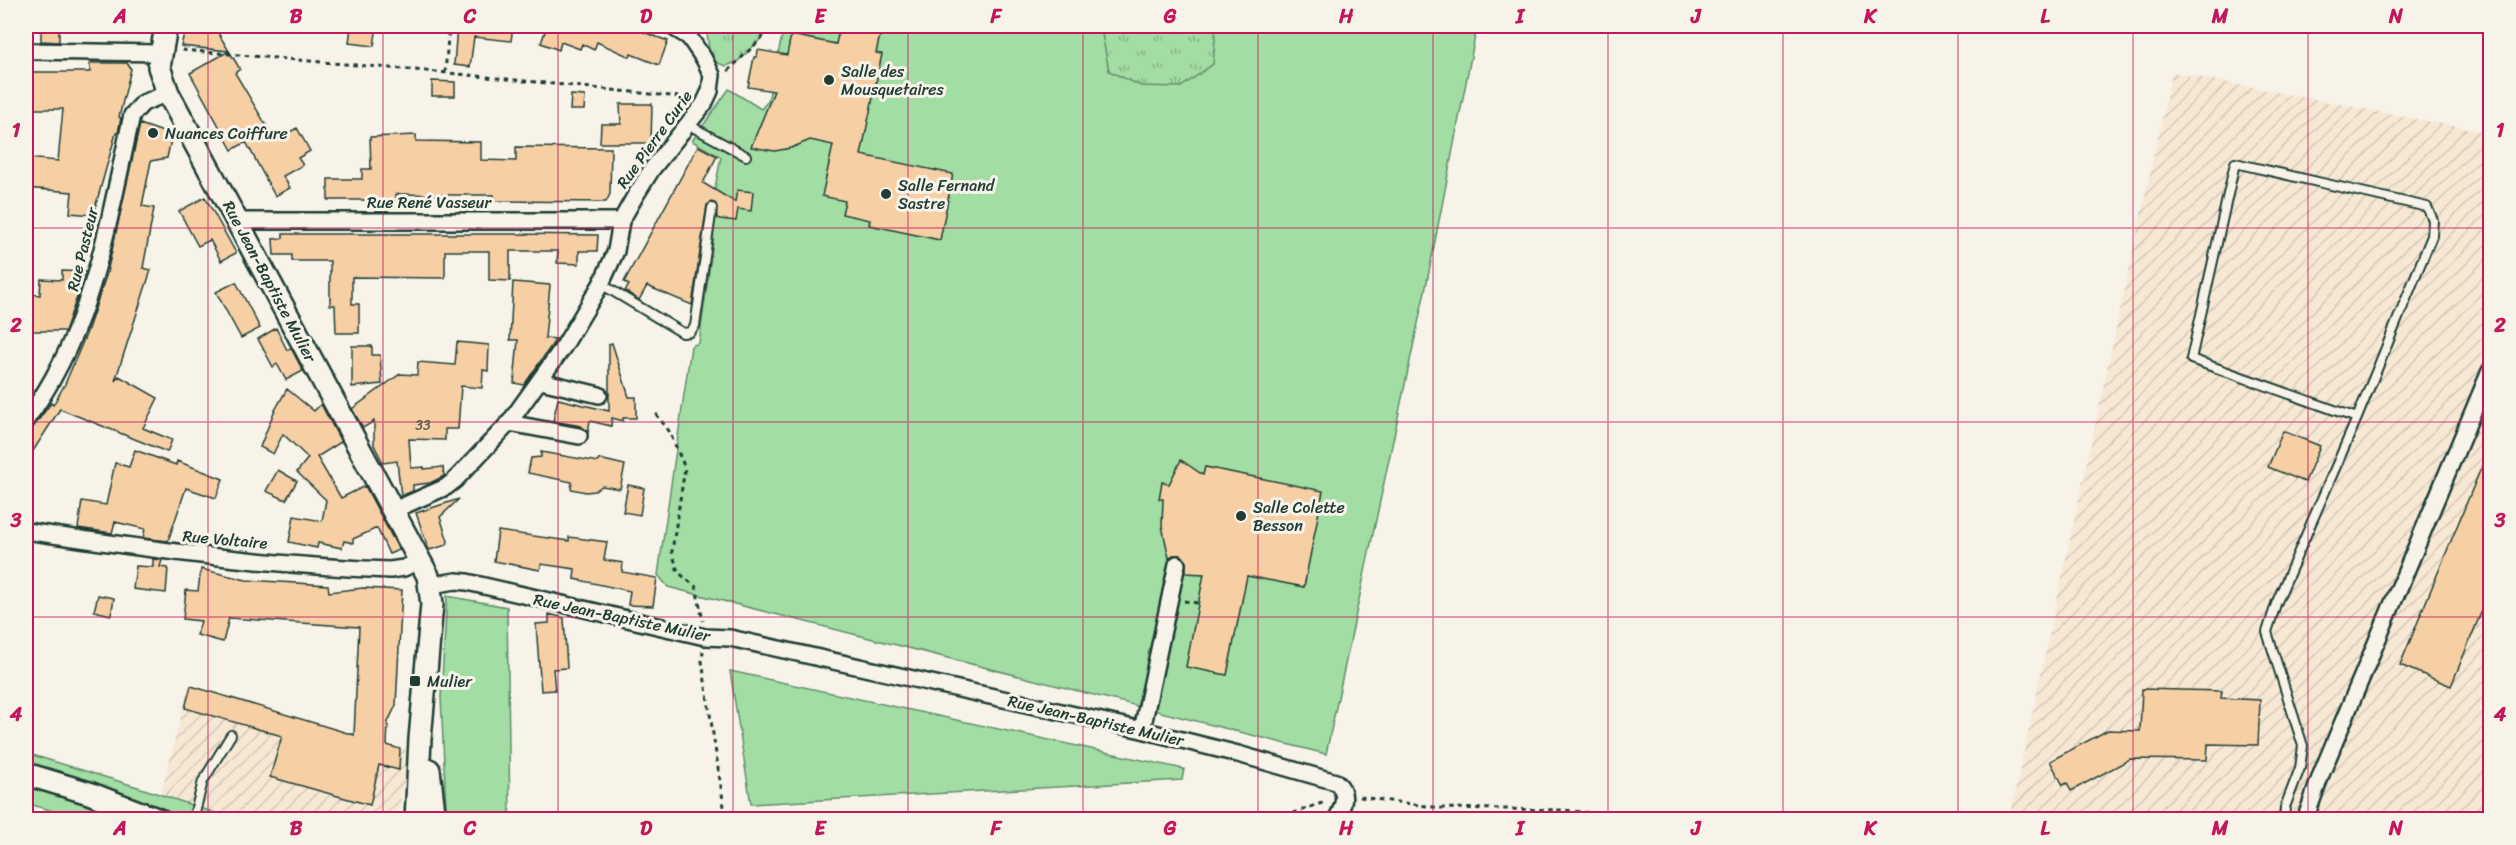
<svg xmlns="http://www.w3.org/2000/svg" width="2516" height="845" viewBox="0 0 2516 845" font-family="Sriracha,sans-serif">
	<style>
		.industrial { fill: url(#industrial-furrows) }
		.green { fill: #a2dda3; stroke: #608d6c; stroke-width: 1.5 }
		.park { fill: url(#park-tufts); stroke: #608d6c; stroke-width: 1.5 }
		.building { fill: #f6cfa5; stroke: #1f3d34; stroke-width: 1.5 }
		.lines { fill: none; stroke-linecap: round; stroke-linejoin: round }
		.service-casing { stroke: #1f3d34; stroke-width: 12 }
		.minor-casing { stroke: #1f3d34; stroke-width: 20 }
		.secondary-casing { stroke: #1f3d34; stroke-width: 26 }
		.path { stroke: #1f3d34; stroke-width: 3; stroke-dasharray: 4.5 4.5; stroke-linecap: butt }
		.service { stroke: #f7f3e8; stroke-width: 8 }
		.minor { stroke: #f7f3e8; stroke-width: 15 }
		.secondary { stroke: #f7f3e8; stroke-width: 21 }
		.grid { fill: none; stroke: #c2185b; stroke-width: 1.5; stroke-opacity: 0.55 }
		.poi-dot { fill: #1f3d34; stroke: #f7f3e8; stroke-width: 2 }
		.labels { text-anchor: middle; stroke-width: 6; stroke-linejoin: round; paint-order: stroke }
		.number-label { font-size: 14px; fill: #556250 }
		.poi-label { font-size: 16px; fill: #1f3d34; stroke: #f7f3e8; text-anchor: start }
		.street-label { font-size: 16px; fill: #1f3d34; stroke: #f7f3e8 }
		.neatline { fill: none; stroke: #c2185b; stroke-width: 2 }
		.grid-label { font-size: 20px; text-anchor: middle; font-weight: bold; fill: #c2185b }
	</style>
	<defs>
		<pattern id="industrial-furrows" width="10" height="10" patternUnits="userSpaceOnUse" patternTransform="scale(1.5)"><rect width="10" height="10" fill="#f7e8d4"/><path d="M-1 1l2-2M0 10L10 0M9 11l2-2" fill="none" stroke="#d3c8b7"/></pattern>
		<pattern id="park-tufts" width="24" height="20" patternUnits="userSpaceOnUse" patternTransform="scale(1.5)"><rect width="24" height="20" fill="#a2dda3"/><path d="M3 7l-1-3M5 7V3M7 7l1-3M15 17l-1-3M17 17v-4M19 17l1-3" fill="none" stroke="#83b486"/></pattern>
	</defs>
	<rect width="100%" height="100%" fill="#f7f3e8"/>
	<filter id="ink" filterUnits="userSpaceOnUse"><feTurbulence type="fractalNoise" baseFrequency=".0167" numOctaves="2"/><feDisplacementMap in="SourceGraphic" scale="12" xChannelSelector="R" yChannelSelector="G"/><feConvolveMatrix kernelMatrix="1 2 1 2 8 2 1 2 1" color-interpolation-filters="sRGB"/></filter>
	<g filter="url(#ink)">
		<!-- industrial -->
		<path class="industrial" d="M2172 72 2490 133V819L2009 820Z
			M189 685 410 751 397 819H233L161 794Z"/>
		<!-- green -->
		<path class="green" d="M781 26H1477L1429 272 1326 754 668 587 658 575 691 346 699 343 713 241 715 188 721 157 692 141 729 89 761 109 768 101 782 36 777 30Z
			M447 596 507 607 510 819H475L469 815 446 809 441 697Z
			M730 671 1184 769 1182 780 751 804Z
			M26 753 141 788 233 819H79L26 803Z"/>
		<!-- park -->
		<path class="park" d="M706 26H774L737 62 726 66 714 62 709 49Z
			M1104 26H1216L1213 64 1181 87 1141 86 1109 71 1102 34Z"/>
		<!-- building -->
		<path class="building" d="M41 26H59V42L41 41Z
			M186 26H214L229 51 181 46Z
			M351 26H377L374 46 349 43Z
			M457 26H513L511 41 474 37 470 67 454 65Z
			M547 26H627L668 41 659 65 631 54 630 57 597 42 594 50 582 44 580 49 561 42 559 50 541 43Z
			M840 26H882L876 53 882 54 861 155 953 174 940 240 869 225 870 220 842 214 845 201 822 196 833 145 810 140 791 148 775 151 751 147 774 91 748 87 754 57H757L758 50 787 55 791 35 836 44Z
			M229 51 240 69 235 73 275 140 297 128 310 151 298 158 303 165 283 176 290 188 275 196 246 142 232 150 190 73Z
			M90 63H127L131 69 119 117 121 118 118 133H116L93 215 70 213 72 192 26 188V158L58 161 63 109H26V72H90Z
			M432 81 455 82V96H432Z
			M571 95 585 96 584 110H570Z
			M620 104H652L651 143H600L601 124H621Z
			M140 124 172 135 167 158 151 161 142 206 154 208 143 268 151 270 115 381 119 376 158 398 143 428 172 440 167 452 60 409 26 462V437L51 403 53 405 65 384 87 332 107 273Z
			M416 135V141L481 142V160L516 161V147L611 148 610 194 606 202 494 201V195H457L396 194V200H328V179H362V169H371L370 137Z
			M698 146 717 156 703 183 735 202 737 190 753 192 751 211 738 209 736 221 720 219 717 218 716 204 712 202 707 205 692 305 647 286 639 300 625 291 629 285 624 282Z
			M205 197 236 253 221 261 210 240 198 246 179 211Z
			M283 234H509L598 235 597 251H579V264L557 263 558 251H510V281L489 280V251H445V278L352 277V304H359V333H336L335 305H330V261H292V255H274L273 239 283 238Z
			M62 271 86 272 65 331H26V294L40 295 41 279 62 280Z
			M236 282 260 328 241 338 216 292Z
			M513 282 550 285 545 338 556 339 524 385 514 383 518 340H510Z
			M276 328 287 350 291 348 303 371 286 380 277 364 273 367 258 339Z
			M457 342 489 345 488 371 483 370 482 388 461 386 458 429H445V440L409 439 411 468 424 467V469L443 467 444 476 430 483 413 485V491L401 496 397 461 383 463 374 445V421L363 428 352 409 400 374 417 375 418 362 455 365Z
			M612 343 629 397H636V418H623V421L612 418 611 426 590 421 588 432 581 426 553 421 558 399 609 411V344Z
			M352 346H372V355H380L382 384 352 387Z
			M287 389 314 411 321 404 341 442 317 457 341 498 365 486 399 550 389 554 377 528 353 539V543L344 541 342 548 318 543 317 548 289 542 294 516 322 521 326 500 297 472 308 458 283 434 273 454 260 447 274 412Z
			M2283 431 2320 446 2305 482 2268 467Z
			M2490 446V591L2451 686 2400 665Z
			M135 450 176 465 177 461 223 479 216 498 186 488 168 541 143 538 145 529 115 522 112 533 78 528 82 501 106 505 115 463 129 467Z
			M541 452 598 462 599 459 625 465 620 489 602 486 595 491 586 492 571 489 572 482 528 473 531 458 541 457Z
			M1181 460 1203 475 1205 467 1323 491 1304 587 1247 576 1227 675 1186 667 1204 574 1186 573V560L1180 555H1173L1169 558 1162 526 1163 499H1159L1162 482 1169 484Z
			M278 470 297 481 286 500 266 491Z
			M628 485 644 488 640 515 623 512Z
			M459 499 440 517 448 541 447 545 429 550 416 513Z
			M498 531 569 541V537L607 542 604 560 623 563 622 572 657 578 653 606 628 605 630 591 574 579 575 569 541 564 540 570 494 561Z
			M153 559 162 560 160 567 168 568 166 593 133 589 136 566 153 567Z
			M201 569 246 580 328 585 329 592 363 588 402 590 396 705 388 722 387 745 400 749 399 770 379 765 370 805 270 777 282 736 185 708 191 686 354 735 359 627 229 618 223 642 197 635 201 621 183 619 186 590 198 591Z
			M98 595 114 598 111 615 94 611Z
			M549 614 564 618 567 668 553 669 555 690 541 691 536 624 549 623Z
			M2142 689 2222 691 2221 698 2260 700 2258 745 2208 744 2207 760 2130 759 2071 791 2067 783 2063 785 2050 761 2108 730 2140 731Z"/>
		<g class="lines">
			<defs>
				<path id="service" d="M687 124 746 156
					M601 284 683 333 690 332 695 326 712 208
					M193 820 203 781 231 735
					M2284 820 2285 807 2300 768 2303 746 2267 632 2276 604 2347 441 2357 418 2432 236 2433 220 2427 207 2235 163 2191 359 2357 418"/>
				<path id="minor" d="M26 51 161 53
					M237 221H621
					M541 381 599 395
					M26 420C93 331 108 222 132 115L143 103 168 93
					M509 423 579 436
					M394 510 446 487 455 480 509 423 564 346 601 284 616 251 621 221 634 198 652 169 704 104 710 91 712 75 704 59 689 37 671 26
					M26 531C147 549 268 566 390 570L404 568 421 560
					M431 585 456 581 467 582 705 637 730 638 1142 730 1238 754 1336 782C1349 793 1343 807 1336 820
					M1142 730 1177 564
					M2305 820 2322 772 2490 371"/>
				<path id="secondary" d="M166 26 159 67 168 93 428 576 432 604 420 739 416 820
					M429 770 435 820
					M26 774 89 793 159 820"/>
			</defs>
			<!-- service casing -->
			<use href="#service" class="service-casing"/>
			<!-- minor casing -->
			<use href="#minor" class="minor-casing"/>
			<!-- secondary casing -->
			<use href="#secondary" class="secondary-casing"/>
			<!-- path -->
			<path class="path" d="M182 50 449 73 689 98
				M728 71 774 26
				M445 73 449 26
				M656 414 669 431 685 468 672 551 678 572 696 587 703 621
				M1184 601 1198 603
				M703 651 702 661 726 820
				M1360 797 1441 808 1564 810 1658 820
				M1140 820 1293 813 1325 802"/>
			<!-- service -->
			<use href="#service" class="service"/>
			<!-- minor -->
			<use href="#minor" class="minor"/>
			<!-- secondary -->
			<use href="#secondary" class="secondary"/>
		</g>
	</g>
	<!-- grid -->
	<path class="grid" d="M208 26V820M383 26V820M558 26V820M733 26V820M908 26V820M1083 26V820M1258 26V820M1433 26V820M1608 26V820M1783 26V820M1958 26V820M2133 26V820M2308 26V820M26 228H2490M26 422H2490M26 617H2490"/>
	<!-- markers -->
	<g class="poi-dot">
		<circle cx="829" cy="80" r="6"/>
		<circle cx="153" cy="133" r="6"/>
		<circle cx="886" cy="194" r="6"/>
		<circle cx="1241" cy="516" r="6"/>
		<rect x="409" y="675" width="12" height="12" rx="3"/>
	</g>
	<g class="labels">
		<!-- number labels -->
		<g class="number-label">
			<text x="423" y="430">33</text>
		</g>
		<!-- poi labels -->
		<g class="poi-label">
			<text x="841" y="77">Salle des<tspan x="841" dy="18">Mousquetaires</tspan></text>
			<text x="165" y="139">Nuances Coiffure</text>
			<text x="898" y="191">Salle Fernand<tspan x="898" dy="18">Sastre</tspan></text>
			<text x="1253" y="513">Salle Colette<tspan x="1253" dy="18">Besson</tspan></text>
			<text x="427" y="687">Mulier</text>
		</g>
		<!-- street labels -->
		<g class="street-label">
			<text transform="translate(654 139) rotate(-54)" y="6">Rue Pierre Curie</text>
			<text x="429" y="208">Rue René Vasseur</text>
			<text transform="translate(82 249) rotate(-76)" y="6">Rue Pasteur</text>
			<text transform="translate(270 281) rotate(62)" y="6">Rue Jean-Baptiste Mulier</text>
			<text transform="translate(225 539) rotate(5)" y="6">Rue Voltaire</text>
			<text transform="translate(622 617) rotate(12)" y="6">Rue Jean-Baptiste Mulier</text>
			<text transform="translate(1096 720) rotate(13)" y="6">Rue Jean-Baptiste Mulier</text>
		</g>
	</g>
	<!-- margin -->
	<rect width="2516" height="845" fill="none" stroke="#f7f3e8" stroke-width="66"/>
	<rect x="33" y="33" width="2450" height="779" class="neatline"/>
	<g class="grid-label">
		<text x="120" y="23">A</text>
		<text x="296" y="23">B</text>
		<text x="470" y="23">C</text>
		<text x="646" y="23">D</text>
		<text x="820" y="23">E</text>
		<text x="996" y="23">F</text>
		<text x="1170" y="23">G</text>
		<text x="1346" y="23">H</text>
		<text x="1520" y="23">I</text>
		<text x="1696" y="23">J</text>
		<text x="1870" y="23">K</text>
		<text x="2045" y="23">L</text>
		<text x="2220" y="23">M</text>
		<text x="2396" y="23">N</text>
		<text x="16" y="137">1</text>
		<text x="2500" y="137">1</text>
		<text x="16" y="332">2</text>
		<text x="2500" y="332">2</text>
		<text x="16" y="527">3</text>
		<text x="2500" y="527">3</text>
		<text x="16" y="721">4</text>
		<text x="2500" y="721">4</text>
		<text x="120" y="835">A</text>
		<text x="296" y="835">B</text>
		<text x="470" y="835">C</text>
		<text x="646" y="835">D</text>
		<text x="820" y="835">E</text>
		<text x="996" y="835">F</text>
		<text x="1170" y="835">G</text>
		<text x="1346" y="835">H</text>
		<text x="1520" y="835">I</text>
		<text x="1696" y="835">J</text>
		<text x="1870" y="835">K</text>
		<text x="2045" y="835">L</text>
		<text x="2220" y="835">M</text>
		<text x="2396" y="835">N</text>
	</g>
</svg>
